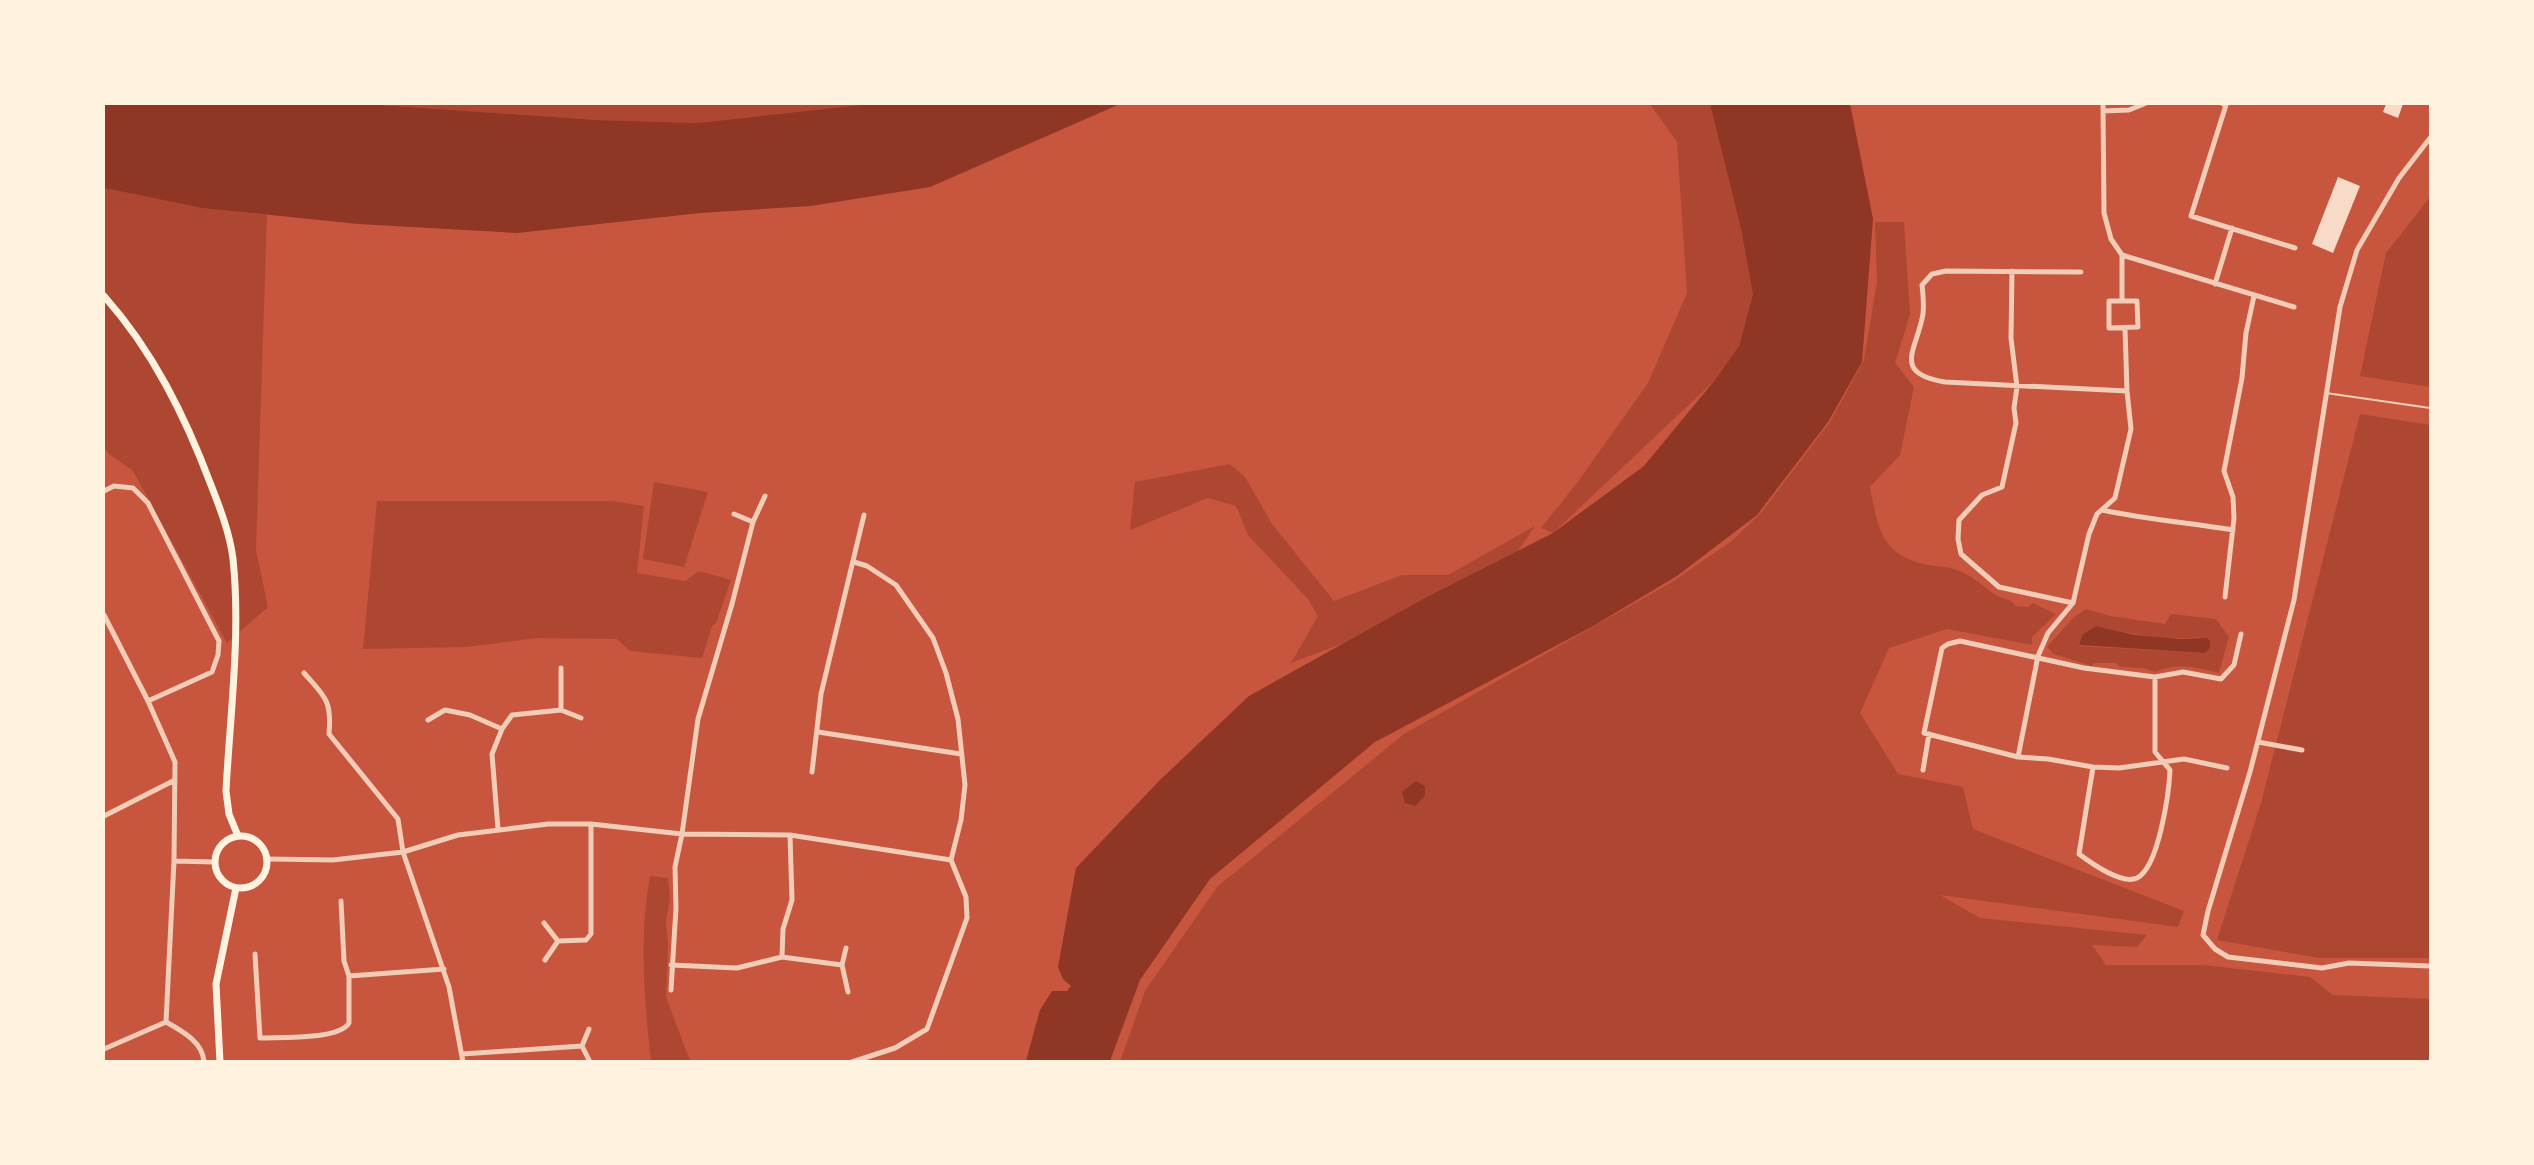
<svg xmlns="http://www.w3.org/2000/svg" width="2534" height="1165" viewBox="0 0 2534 1165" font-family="Commissioner,sans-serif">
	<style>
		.green { fill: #ae4732; fill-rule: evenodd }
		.water { fill: #8f3625 }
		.building { fill: #f7dbc8 }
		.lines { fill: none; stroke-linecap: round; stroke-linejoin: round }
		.service { stroke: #f1ccb7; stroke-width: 2 }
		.minor { stroke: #f1ccb7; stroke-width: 5 }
		.secondary { stroke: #fff3e0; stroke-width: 7 }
	</style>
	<rect width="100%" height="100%" fill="#c8553d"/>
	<!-- green -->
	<path class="green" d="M367 104H870L697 123 597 120Z
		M1650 104H1710L1741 229 1753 294 1739 346 1715 380 1553 533 1541 528 1577 483 1648 383 1687 293 1677 142Z
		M104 188 202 208 267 215 256 550 268 607 227 643 133 471 109 454 104 448Z
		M2430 197V387L2360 376 2386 253Z
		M1875 222H1904L1910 315 1895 363 1914 387 1900 455 1870 487C1877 524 1880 554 1924 564 1937 567 1951 566 1964 573 1980 580 1993 598 2010 600L2016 606 2028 607 2033 603 2056 614 2032 637V645L1947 629 1889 648 1860 713 1898 774 1963 787 1973 829 2184 911 2178 927 1940 895 1980 918 2147 935 2137 947 2092 945 2106 965H2203L2310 977 2333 995 2430 999V1062H1120L1145 991 1217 887 1404 734 1672 582 1733 540 1761 513 1830 422 1864 360 1877 282Z
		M2360 414 2430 425V958H2319L2217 940 2261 803Z
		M1230 464 1245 477 1272 524 1334 601 1402 575H1448L1535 526 1518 551 1378 630 1291 663 1318 616 1308 599 1248 535 1236 506 1208 498 1130 530 1135 482Z
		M654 482 708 492 684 567 643 559Z
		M377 501H612L644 506 637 573 685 581 699 571 731 580 716 623 712 626 702 658 630 651 617 639 537 638 467 647 363 649Z
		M2086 609 2110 616 2165 624 2171 614 2216 619 2229 637 2219 673C2197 668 2177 662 2155 672L2144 668 2121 667 2115 663H2094L2092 666 2054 654 2047 647 2074 617ZM2097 626C2131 634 2164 641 2199 637L2210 648 2205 653 2079 646 2083 634Z
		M650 876 668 878 670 899 666 921 668 946 666 997 690 1061H651C644 1000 639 937 650 876Z"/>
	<!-- water -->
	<path class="water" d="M104 104H367L597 120 697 123 870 104H1120L930 187 811 206 700 213 517 233 358 224 202 208 104 188Z
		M1710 104H1850L1873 219 1862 362 1828 422 1757 515 1677 576 1595 625 1375 742 1210 879 1140 980 1110 1061H1026L1040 1010 1052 991H1067L1071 986 1063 979 1058 967 1076 868 1160 780 1249 696 1425 598 1553 533 1644 466 1715 380 1739 346 1753 294 1741 229Z
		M2096 626 2135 635 2180 639 2207 638 2210 641V648L2205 653 2079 645 2083 634Z
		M1416 781 1425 786V796L1415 806 1405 803 1402 792Z"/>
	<!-- building -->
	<path class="building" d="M2386 104H2403L2398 118 2383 112Z
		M2338 177 2360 186 2333 253 2312 244Z"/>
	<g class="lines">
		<!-- service -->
		<path class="service" d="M2326 393 2430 408"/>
		<!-- minor -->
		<path class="minor" d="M2103 104 2104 213 2111 239 2122 255 2294 307
			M2223 104 2226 105 2191 216 2295 248
			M2103 111 2129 110 2144 104
			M2430 138 2399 178 2357 250 2340 307 2294 600 2250 772 2208 911 2203 935 2215 949 2228 957 2322 968 2349 963 2430 966
			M2012 271 2011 338 2017 387 2014 408 2016 423 2002 487 1982 495 1959 520 1958 539 1961 554 1999 587 2073 603
			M2081 272 1946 271 1932 274 1922 285C1923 294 1924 305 1923 314 1917 350 1891 373 1945 382L2127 391
			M2215 284 2232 228
			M2122 300V255
			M2109 301H2137L2138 327 2109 328Z
			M104 491 114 486 133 488 148 503 219 641 218 655 212 672 148 701
			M2102 510C2145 519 2189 523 2233 530
			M734 514 753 522
			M854 562 867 566 896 585 933 638 946 673 958 719 965 785 961 820 951 860
			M2225 597 2234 518 2233 497 2224 471 2242 378 2246 333 2254 296
			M104 615 148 701 175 762 174 861 166 1022 104 1049
			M304 673C325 697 332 700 329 734L398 819 403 852 449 987 463 1062
			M561 710 581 718
			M428 720 445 710 470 715 502 729
			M818 732 961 754
			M2258 742 2302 750
			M2018 757 2038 656 2048 633 2073 603 2089 534 2097 514 2115 498 2131 429 2127 391 2125 328
			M2093 767 2079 854C2091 863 2122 885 2137 878 2159 867 2169 792 2170 770L2155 752V677
			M2227 768 2184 759 2119 768 2093 767 2048 759 2018 757 1924 733 1942 648 1948 644 1960 641 2084 668 2155 677 2183 672 2221 679 2234 665 2241 634
			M1923 770 1929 734
			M812 772 821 694 864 515
			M104 816 173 781
			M498 829 492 754 502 729 512 715 561 710V668
			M268 859 333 860 403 852 458 835 548 824H591L682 834 790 835 951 860
			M174 861 215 862
			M544 923 558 941 586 940 591 934V824
			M846 948 842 965 848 992
			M255 954 260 1038C280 1037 339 1040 349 1023V976L344 961 341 901
			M782 957 783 929 792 900 790 835
			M545 960 558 941
			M671 965 737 968 782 957 842 965
			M349 976 444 969
			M671 990 676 908 675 867 682 834 698 719 732 604 753 522 765 496
			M166 1022C182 1031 203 1042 204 1062
			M589 1029 582 1046 590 1062
			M462 1054 582 1046
			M852 1062 895 1048 927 1029 967 918 966 897 951 860"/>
		<!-- secondary -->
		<path class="secondary" d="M104 296C153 351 185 416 211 485 220 508 230 534 233 559 241 634 230 715 226 791L229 814 238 836
			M215 862a26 26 0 1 1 52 0a26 26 0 1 1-52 0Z
			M220 1062 216 984 236 888"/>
	</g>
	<!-- border -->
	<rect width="2534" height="1165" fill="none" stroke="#fff3e0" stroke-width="210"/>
</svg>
